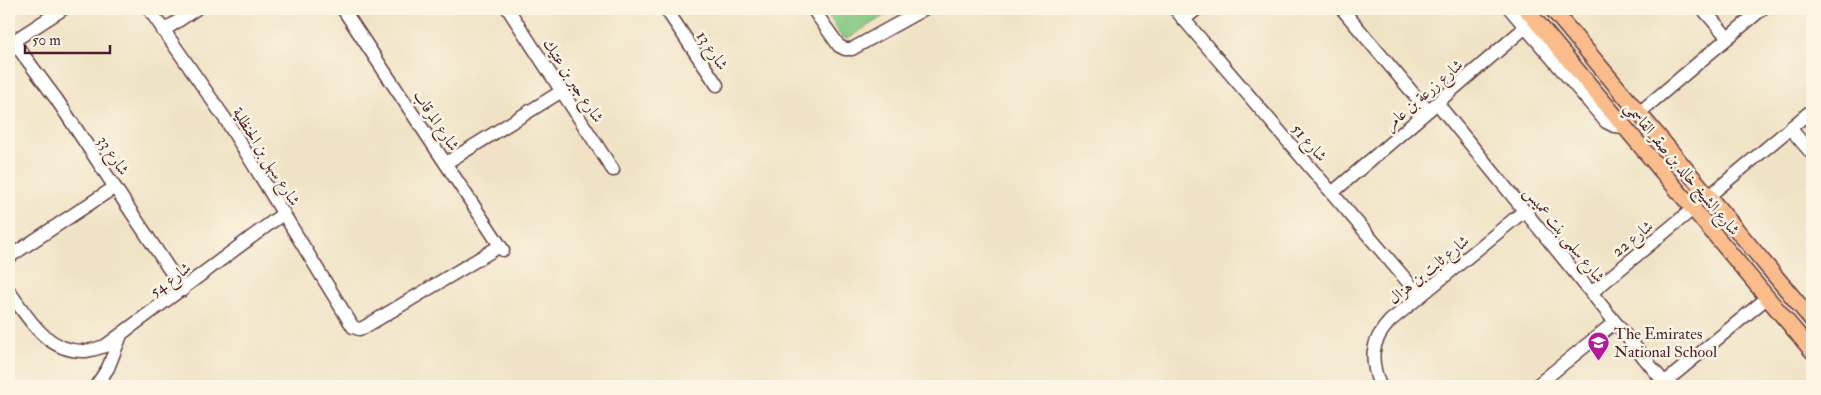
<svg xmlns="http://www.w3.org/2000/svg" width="1821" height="395" viewBox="0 0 1821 395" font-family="'IM FELL Double Pica',Amiri,serif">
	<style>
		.green { fill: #84c984; stroke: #677458 }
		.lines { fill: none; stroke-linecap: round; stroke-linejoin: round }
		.minor-casing { stroke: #633c42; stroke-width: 15 }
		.major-casing { stroke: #633c42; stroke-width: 18 }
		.minor { stroke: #fff; stroke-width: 12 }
		.major { stroke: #fabc8b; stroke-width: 15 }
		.labels { text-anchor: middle; stroke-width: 5; stroke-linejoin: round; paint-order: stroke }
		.street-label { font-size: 16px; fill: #4a1f2b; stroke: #fcf5e5 }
		.poi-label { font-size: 16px; fill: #4a1f2b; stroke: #fcf5e5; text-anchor: start }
	</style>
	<rect width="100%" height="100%" fill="#fcf5e5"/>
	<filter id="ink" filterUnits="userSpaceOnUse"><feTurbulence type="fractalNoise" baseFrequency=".02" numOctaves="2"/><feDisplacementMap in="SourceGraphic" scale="10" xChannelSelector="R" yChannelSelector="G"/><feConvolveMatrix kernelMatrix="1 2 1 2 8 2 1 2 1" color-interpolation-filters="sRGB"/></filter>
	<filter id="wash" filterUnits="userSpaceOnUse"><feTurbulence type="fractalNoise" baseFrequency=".0096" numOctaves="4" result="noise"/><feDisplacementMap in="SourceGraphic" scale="20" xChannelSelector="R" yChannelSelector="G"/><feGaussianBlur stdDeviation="1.12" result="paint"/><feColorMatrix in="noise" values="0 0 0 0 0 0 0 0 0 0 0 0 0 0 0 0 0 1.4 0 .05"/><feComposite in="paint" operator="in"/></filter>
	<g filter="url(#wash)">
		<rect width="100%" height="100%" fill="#f0e3c5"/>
		<!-- green -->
		<path class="green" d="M825 9H895L848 38 841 36Z"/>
	</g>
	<g filter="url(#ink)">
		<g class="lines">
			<defs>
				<path id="minor" d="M149 9 226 120 353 327 359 329 363 328 500 246
					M343 9 503 250
					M508 9 613 170
					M666 9 717 85
					M813 9 839 46 845 49H852L924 9
					M1175 9 1420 296
					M1342 9 1428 111
					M1510 9 1606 122 1614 126 1626 127
					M1703 9 1728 38
					M1183 20 1197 9
					M163 31 196 9
					M13 41 57 100 183 290
					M9 44 63 9
					M1437 103 1667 386
					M1639 113 1762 9
					M1790 128 1812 154
					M446 163 562 91
					M1332 193 1535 19
					M1709 196 1812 110
					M9 257 115 187
					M9 291C28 318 47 353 86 351 92 350 99 348 105 346L284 213
					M1591 293 1694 208
					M1664 383 1768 297
					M96 386 108 368 121 335
					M1380 386C1370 360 1370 342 1390 321L1524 211
					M1536 386 1615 322"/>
				<path id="major" d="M1526 9 1812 351
					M1552 9 1812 320"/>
			</defs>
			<!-- minor casing -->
			<use href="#minor" class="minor-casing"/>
			<!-- major casing -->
			<use href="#major" class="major-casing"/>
			<!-- minor -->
			<use href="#minor" class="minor"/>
			<!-- major -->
			<use href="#major" class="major"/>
		</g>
	</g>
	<!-- icons -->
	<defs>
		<symbol id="school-pin" viewBox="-11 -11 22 30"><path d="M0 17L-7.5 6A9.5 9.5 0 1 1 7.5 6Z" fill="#b5179e" stroke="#fcf5e5"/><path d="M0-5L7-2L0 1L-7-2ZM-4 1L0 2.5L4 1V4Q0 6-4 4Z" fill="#fff"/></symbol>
	</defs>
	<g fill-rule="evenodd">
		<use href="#school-pin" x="1586" y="330" width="25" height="34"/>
	</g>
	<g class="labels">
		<!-- street labels -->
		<g class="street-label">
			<text transform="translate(713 50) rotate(56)" y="6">شارع 13</text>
			<text transform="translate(574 80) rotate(57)" y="6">شارع جبر بن عتيك</text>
			<text transform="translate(1423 94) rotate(-41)" y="6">شارع زرعة بن عامر</text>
			<text transform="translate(437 120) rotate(56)" y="6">شارع المرقاب</text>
			<text transform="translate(1310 142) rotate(49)" y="6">شارع 51</text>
			<text transform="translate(114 155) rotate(56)" y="6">شارع 33</text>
			<text transform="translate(267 156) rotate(58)" y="6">شارع سهل بن الحنظلية</text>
			<text transform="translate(1683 168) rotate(50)" y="6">شارع الشيخ خالد بن صقر القاسمي</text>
			<text transform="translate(1565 234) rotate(51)" y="6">شارع سلمى بنت عميس</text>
			<text transform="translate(1632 238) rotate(-39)" y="6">شارع 22</text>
			<text transform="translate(1428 269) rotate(-39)" y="6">شارع ثابت بن هزال</text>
			<text transform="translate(170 279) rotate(-37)" y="6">شارع 54</text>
		</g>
		<!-- poi labels -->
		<g class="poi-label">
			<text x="1614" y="339">The Emirates<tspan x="1614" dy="18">National School</tspan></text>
		</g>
	</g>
	<!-- margin -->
	<rect width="1821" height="395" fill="none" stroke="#fcf5e5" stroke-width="30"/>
	<!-- scale -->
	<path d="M25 45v8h85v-8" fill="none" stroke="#4a1f2b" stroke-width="2.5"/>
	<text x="32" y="45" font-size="15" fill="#4a1f2b" stroke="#fcf5e5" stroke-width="4" paint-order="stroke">50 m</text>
</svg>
